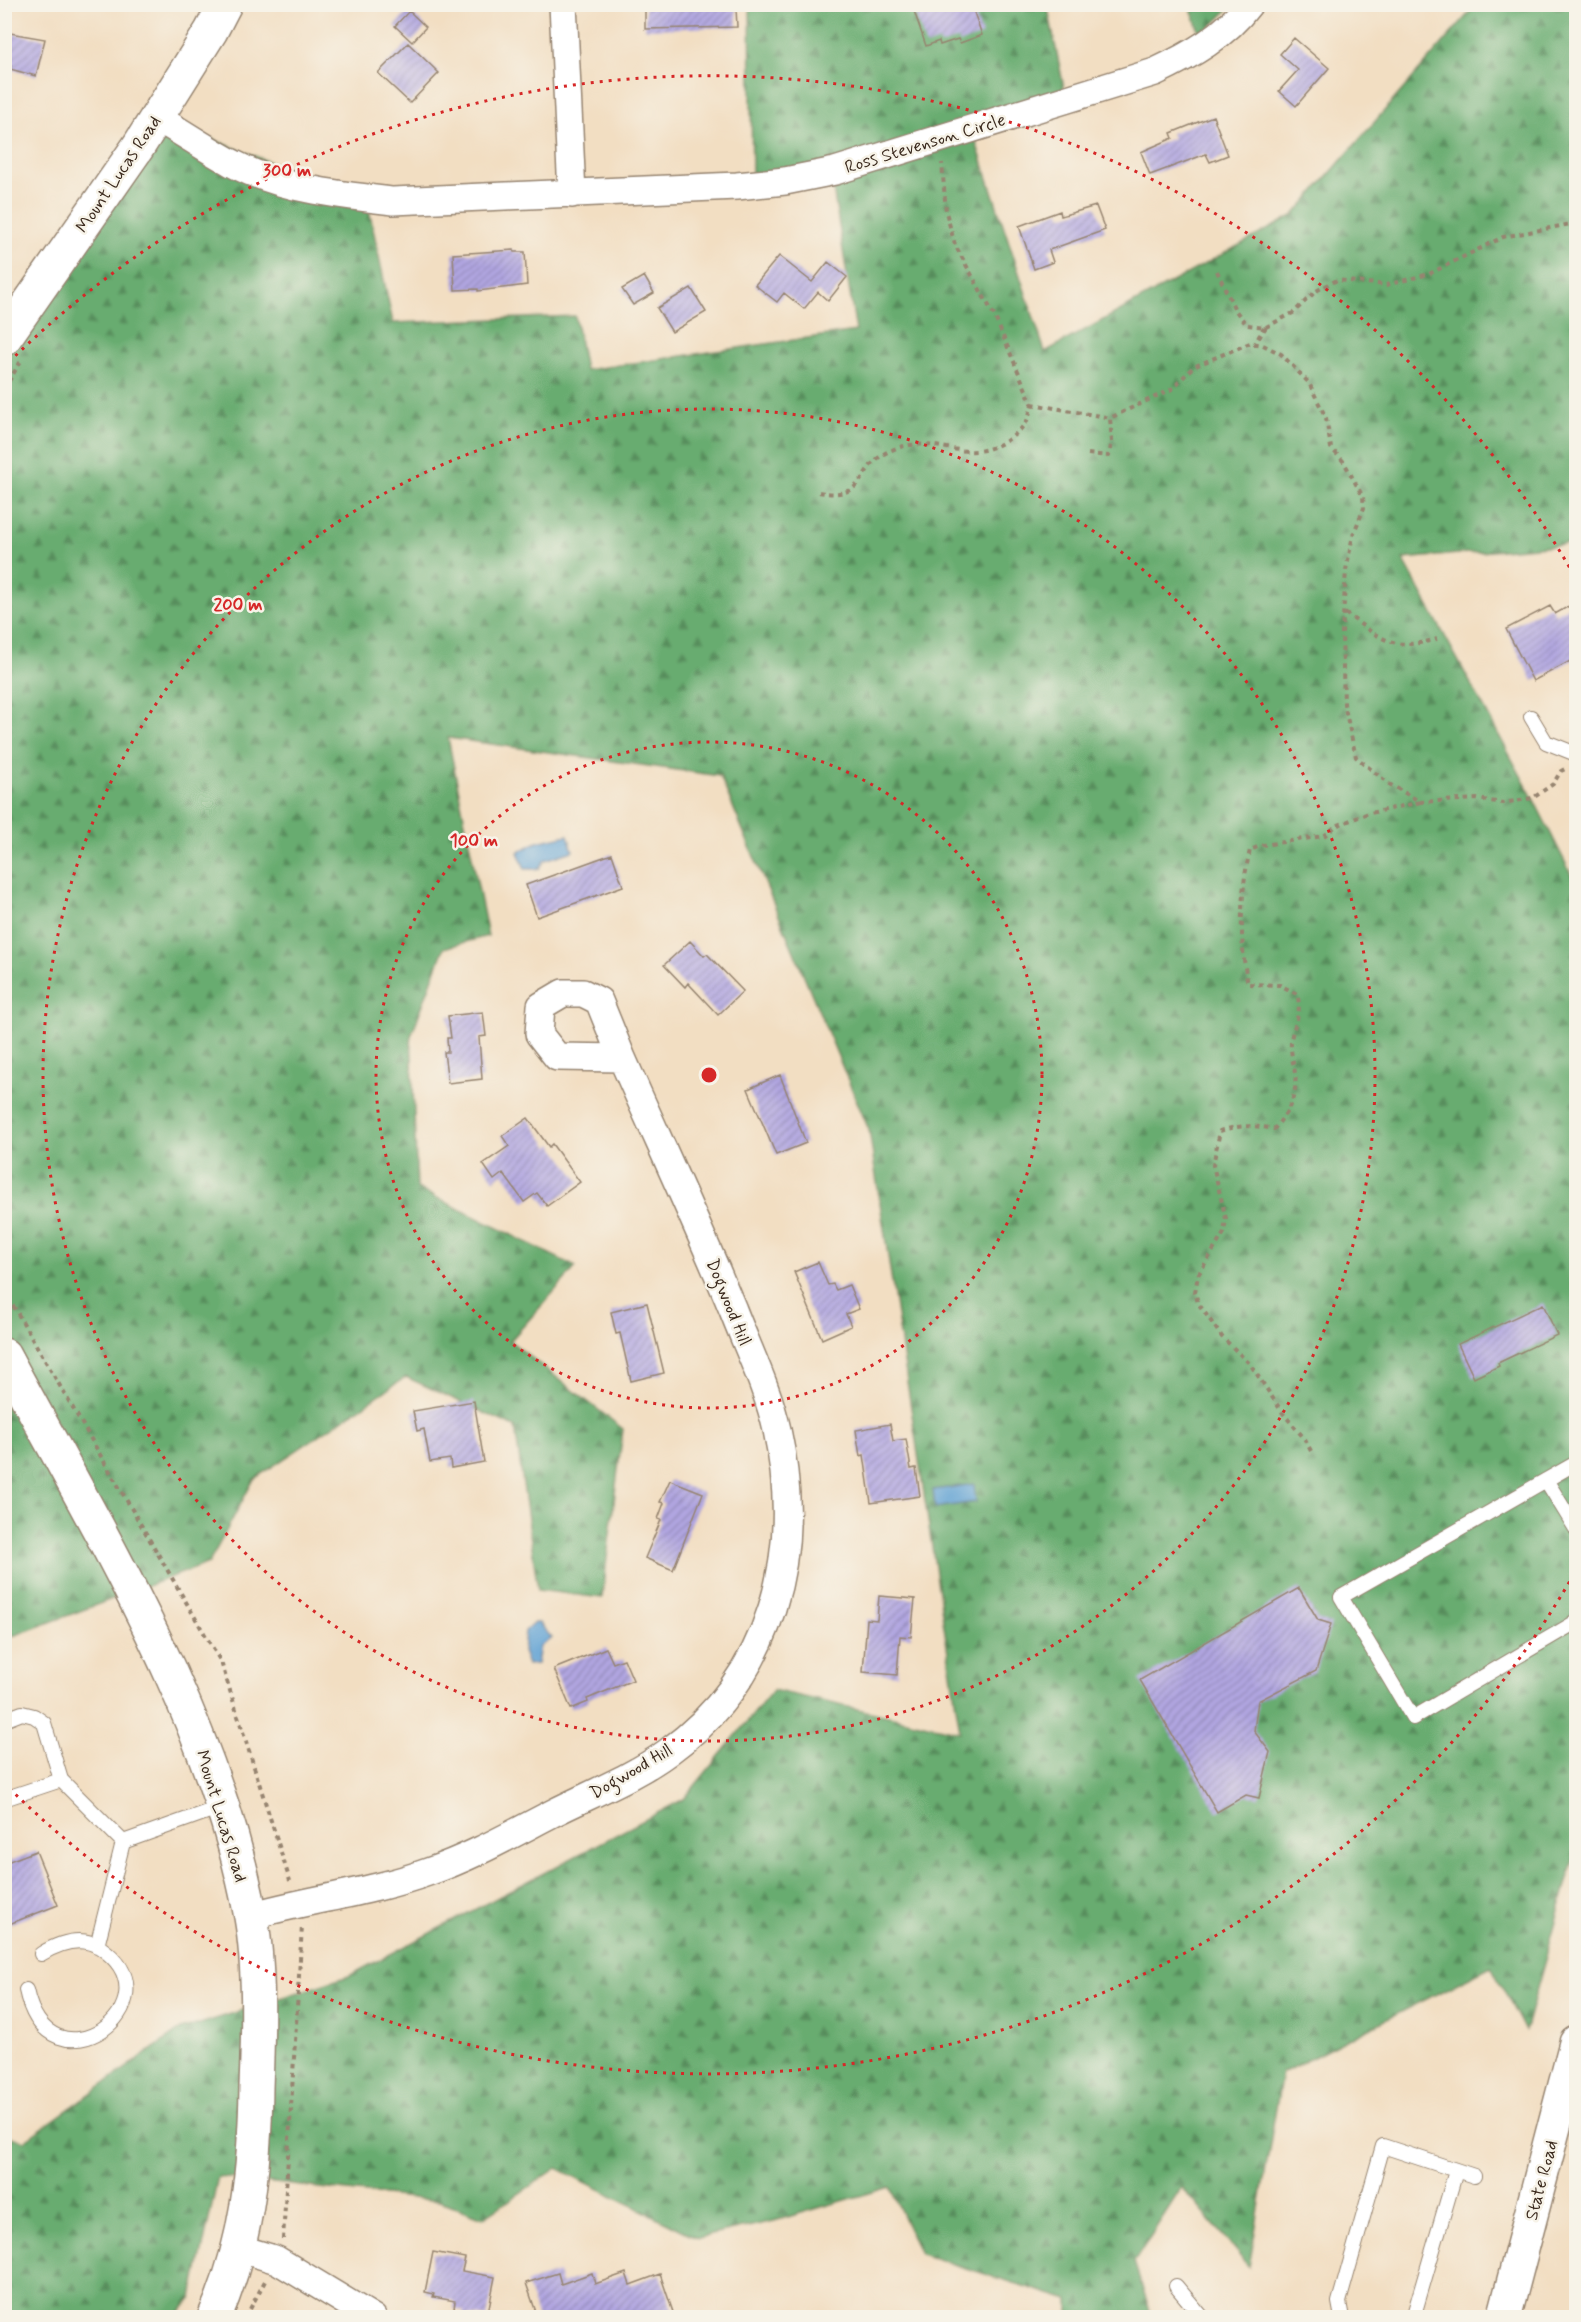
<svg xmlns="http://www.w3.org/2000/svg" width="1581" height="2322" viewBox="0 0 1581 2322" font-family="Mynerve,sans-serif">
	<style>
		.forest { fill: url(#forest-firs); stroke: #526b47; stroke-width: 1.5 }
		.water { fill: #61a2d4; stroke: #4e6679; stroke-width: 1.5 }
		.building { fill: url(#building-hatch) }
		.lines { fill: none; stroke-linecap: round; stroke-linejoin: round }
		.lane-casing { stroke: #968470; stroke-width: 16 }
		.street-casing { stroke: #968470; stroke-width: 30 }
		.secondary-casing { stroke: #968470; stroke-width: 36 }
		.highway-casing { stroke: #968470; stroke-width: 36 }
		.path { stroke: #968470; stroke-width: 4; stroke-dasharray: 4.5 4.5; stroke-linecap: butt }
		.lane { stroke: #fff; stroke-width: 14 }
		.street { stroke: #fff; stroke-width: 27 }
		.secondary { stroke: #fff; stroke-width: 33 }
		.highway { stroke: #fff; stroke-width: 33 }
		.ring { fill: none; stroke: #d62828; stroke-width: 3; stroke-dasharray: 3 6 }
		.labels { text-anchor: middle; stroke-width: 5; stroke-linejoin: round; paint-order: stroke }
		.street-label { font-size: 18px; fill: #3b2a1e; stroke: #f7f3e8 }
		.centre { fill: #d62828; stroke: #f7f3e8; stroke-width: 3 }
		.ring-label { font-size: 18px; text-anchor: middle; font-weight: bold; fill: #d62828; stroke: #f7f3e8; stroke-width: 5; stroke-linejoin: round; paint-order: stroke }
	</style>
	<defs>
		<pattern id="forest-firs" width="22" height="20" patternUnits="userSpaceOnUse" patternTransform="scale(1.5)"><rect width="22" height="20" fill="#68ac70"/><path d="M5 1l3.5 6h-7zM16 11l3.5 6h-7z" fill="#578c5b"/></pattern>
		<pattern id="building-hatch" width="6" height="6" patternUnits="userSpaceOnUse" patternTransform="scale(1.5)"><rect width="6" height="6" fill="#b1a6e1"/><path d="M-1 1l2-2M0 6l6-6M5 7l2-2" fill="none" stroke="#9187b6"/></pattern>
	</defs>
	<rect width="100%" height="100%" fill="#f7f3e8"/>
	<filter id="ink" filterUnits="userSpaceOnUse"><feTurbulence type="fractalNoise" baseFrequency=".0167" numOctaves="2"/><feDisplacementMap in="SourceGraphic" scale="12" xChannelSelector="R" yChannelSelector="G"/><feConvolveMatrix kernelMatrix="1 2 1 2 8 2 1 2 1" color-interpolation-filters="sRGB"/></filter>
	<filter id="wash" filterUnits="userSpaceOnUse"><feTurbulence type="fractalNoise" baseFrequency=".008" numOctaves="4" result="noise"/><feDisplacementMap in="SourceGraphic" scale="24" xChannelSelector="R" yChannelSelector="G"/><feGaussianBlur stdDeviation="1.35" result="paint"/><feColorMatrix in="noise" values="0 0 0 0 0 0 0 0 0 0 0 0 0 0 0 0 0 1.4 0 .05"/><feComposite in="paint" operator="in"/></filter>
	<g filter="url(#wash)">
		<rect width="100%" height="100%" fill="#f2dec2"/>
		<!-- forest -->
		<path class="forest" d="M1047 4 1065 93 970 124 1045 352 1294 215 1476 5H1576V552L1569 544 1403 559 1533 798 1576 884V1850L1525 2031 1491 1966 1282 2073 1249 2267 1182 2187 1134 2262 1152 2317 1069 2318V2300L920 2254 890 2187 774 2221 698 2238 557 2168 483 2218 440 2201 218 2177 192 2298 176 2317H5V2135L24 2141 178 2031 349 1976 684 1799 773 1690 960 1732 869 1130 720 776 448 738 488 936 444 948 411 1036 417 1188 576 1267 510 1341 623 1429 602 1598 538 1590 515 1427 406 1377 254 1479 209 1563 5 1639 4 337 145 113 367 200 393 323 575 316 585 370 856 331 831 176 752 182 750 5Z
			M1189 4 1233 5 1201 36Z"/>
		<!-- water -->
		<path class="water" d="M568 835 573 851 545 860 539 869H525L518 852 537 842Z
			M974 1484 976 1502 935 1508 933 1490Z
			M534 1623H539L552 1638 540 1646 537 1664 528 1665 523 1652 525 1631Z"/>
		<g id="blocks">
			<!-- building -->
			<path class="building" d="M645 4H725V8H736L737 27 645 29Z
				M932 4H971L982 35 960 43 958 39 940 45 939 41 926 46 914 11Z
				M409 11 426 27 412 42 395 26Z
				M4 32 45 39 36 76 10 69 11 65 4 63Z
				M1294 38 1329 68 1296 106 1279 91 1298 70 1280 54Z
				M408 43 439 73 410 103 378 73Z
				M1213 116 1228 155 1210 162 1206 154 1150 175 1141 152 1173 138 1171 133Z
				M1096 206 1105 230 1049 250 1053 262 1034 269 1019 226 1060 211 1061 216Z
				M514 250V252H525L527 285 478 291V289L455 290 453 254Z
				M779 256 812 282 828 262 847 277 828 301 818 292 804 309 784 293 777 302 755 285Z
				M644 276 654 293 633 305 622 289Z
				M691 288 706 312 672 332 657 308Z
				M1576 602V658L1533 681 1506 629 1550 606 1555 614Z
				M612 854 623 886 537 917 526 885Z
				M690 941 704 956 707 954 743 991 718 1015 688 983 685 987 664 965Z
				M483 1012 486 1036 479 1037 482 1079 448 1083 444 1052H448L447 1038H451L448 1016Z
				M780 1075 806 1143 776 1155 748 1089Z
				M528 1118 549 1147 552 1144 580 1182 547 1206 537 1193 524 1202 503 1173 494 1180 483 1164 509 1146 502 1136Z
				M818 1262 828 1285 833 1284 836 1290 849 1285 859 1309 846 1314 851 1326 822 1339 794 1272Z
				M647 1303 664 1373 631 1381 620 1333 616 1334 611 1312Z
				M1543 1304 1557 1335 1498 1363 1499 1366 1474 1378 1458 1344Z
				M474 1401 484 1462 451 1468 450 1459 430 1462 424 1429 417 1431 413 1411Z
				M890 1424 893 1441 906 1439 911 1469 916 1468 920 1496 871 1503 864 1455 860 1456 856 1430Z
				M670 1480 703 1493 673 1570 645 1558 661 1520 658 1519 664 1503 660 1502Z
				M1299 1588 1318 1620 1331 1624 1316 1671 1258 1701 1254 1731 1270 1752 1259 1798 1246 1795 1217 1812 1140 1680Z
				M879 1596 915 1599 911 1637 900 1636 897 1675 863 1672 867 1619 877 1620Z
				M606 1648 613 1663 624 1659 633 1680 587 1699 588 1702 571 1709 554 1669Z
				M36 1851 58 1905 4 1926V1863Z
				M433 2252 465 2258 462 2271 495 2277 487 2318 463 2315 464 2311 454 2309 455 2301 433 2297 434 2294 425 2292Z
				M558 2273 561 2284 592 2273 595 2284 626 2273 630 2285 660 2274 675 2318H538L526 2283Z"/>
		</g>
	</g>
	<g filter="url(#ink)">
		<use href="#blocks" fill-opacity="0" stroke="#968470" stroke-width="1.5"/>
		<g class="lines">
			<defs>
				<path id="lane" d="M1531 717 1546 742 1576 754
					M1576 1463 1341 1597 1413 1718 1576 1622
					M1546 1480 1576 1529
					M4 1720 22 1713 34 1716 44 1723 61 1780 123 1842 221 1807
					M4 1799 61 1780
					M97 1946 123 1842
					M26 1990C49 2098 181 2003 101 1948 82 1935 59 1943 41 1954
					M1176 2286 1203 2318
					M1342 2318 1339 2302 1383 2146 1474 2176
					M1413 2318 1456 2171"/>
				<path id="street" d="M563 4 572 194
					M157 118C182 132 206 149 232 163 280 189 340 195 393 201L737 186 785 181 835 171 1155 72C1191 55 1225 36 1249 4
					M563 993H583L599 1001 622 1058 557 1057 539 1034 541 1006Z
					M250 1916C309 1899 370 1893 428 1872 472 1857 514 1833 555 1812 593 1793 634 1777 668 1752 773 1676 804 1552 777 1430 768 1389 748 1349 733 1310 698 1225 659 1142 622 1058
					M238 2248 277 2260 373 2318"/>
				<path id="secondary" d="M4 339 138 147 211 31 225 4
					M4 1355C99 1533 214 1717 251 1917 260 1967 258 2036 256 2087 255 2166 247 2245 214 2318"/>
				<path id="highway" d="M1504 2318 1576 2043"/>
			</defs>
			<!-- lane casing -->
			<use href="#lane" class="lane-casing"/>
			<!-- street casing -->
			<use href="#street" class="street-casing"/>
			<!-- secondary casing -->
			<use href="#secondary" class="secondary-casing"/>
			<!-- highway casing -->
			<use href="#highway" class="highway-casing"/>
			<!-- path -->
			<path class="path" d="M1217 271 1235 310 1247 325 1266 327 1255 344 1264 327
				M1266 327 1293 313 1316 291 1337 280 1386 285 1429 274 1503 237 1576 223
				M4 389 21 361
				M1032 404 1111 418
				M1112 442 1110 418 1172 389 1193 367 1250 343 1263 345 1281 354 1309 383 1326 418 1331 448 1344 462 1363 497 1364 508 1353 535 1346 570 1342 633 1344 704 1356 757 1389 784 1421 802 1477 799 1503 803 1533 798 1553 784 1561 771 1567 768
				M1088 454 1109 456 1112 441
				M819 492C871 501 854 465 892 450 919 438 941 449 968 451 988 453 1012 441 1024 425 1029 420 1030 410 1032 404L994 315 955 245 946 212 942 163
				M1345 613C1380 638 1392 652 1437 639
				M4 1290 221 1662 290 1881
				M1311 1451 1304 1438 1282 1412 1250 1364 1222 1337 1198 1303 1195 1292 1198 1275 1224 1233 1226 1219 1213 1165 1220 1131C1238 1125 1255 1125 1274 1129 1288 1112 1298 1096 1295 1073 1293 1061 1289 1048 1292 1035 1296 1020 1302 1011 1297 994L1280 985 1248 984C1239 942 1240 892 1250 850L1263 845 1324 836 1336 826 1366 814 1421 802
				M283 2239 302 1926
				M250 2309 265 2281"/>
			<!-- lane -->
			<use href="#lane" class="lane"/>
			<!-- street -->
			<use href="#street" class="street"/>
			<!-- secondary -->
			<use href="#secondary" class="secondary"/>
			<!-- highway -->
			<use href="#highway" class="highway"/>
		</g>
	</g>
	<!-- distance rings -->
	<g class="ring">
		<circle cx="709" cy="1075" r="333"/>
		<circle cx="709" cy="1075" r="666"/>
		<path d="M1574 1574A999 999 0 0 1 9 1788M9 362A999 999 0 0 1 1574 575"/>
	</g>
	<g class="labels">
		<!-- street labels -->
		<g class="street-label">
			<text transform="translate(925 143) rotate(-17)" y="6">Ross Stevenson Circle</text>
			<text transform="translate(118 174) rotate(-56)" y="6">Mount Lucas Road</text>
			<text transform="translate(729 1302) rotate(68)" y="6">Dogwood Hill</text>
			<text transform="translate(631 1771) rotate(-30)" y="6">Dogwood Hill</text>
			<text transform="translate(222 1816) rotate(73)" y="6">Mount Lucas Road</text>
			<text transform="translate(1541 2180) rotate(-75)" y="6">State Road</text>
		</g>
	</g>
	<circle cx="709" cy="1075" r="9" class="centre"/>
	<g class="ring-label">
		<text x="287" y="176">300 m</text>
		<text x="238" y="610">200 m</text>
		<text x="474" y="846">100 m</text>
	</g>
	<!-- margin -->
	<rect width="1581" height="2322" fill="none" stroke="#f7f3e8" stroke-width="24"/>
</svg>
